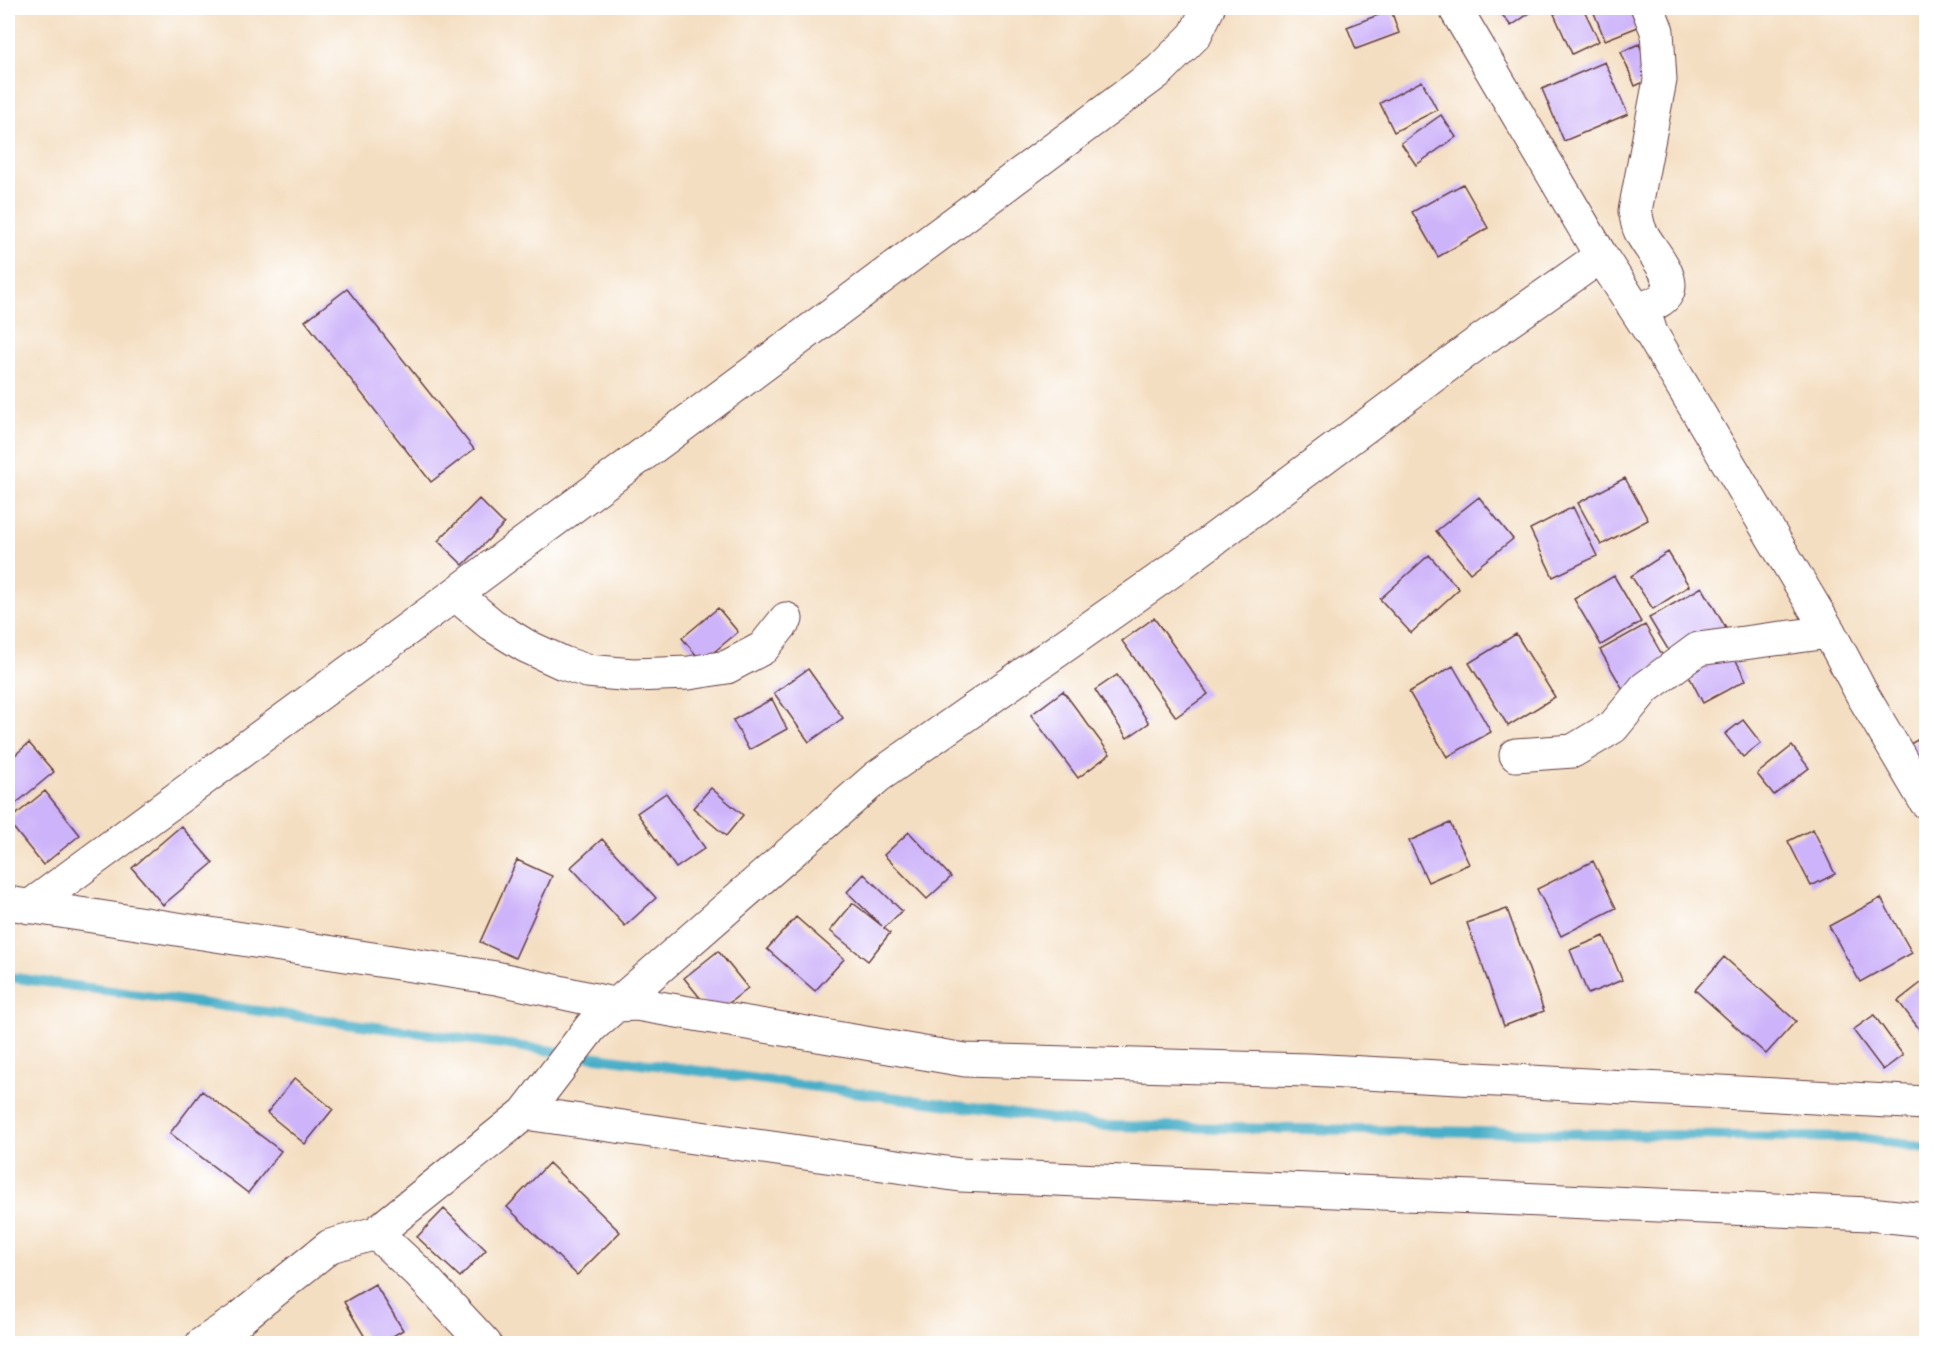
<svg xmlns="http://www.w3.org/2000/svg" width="1934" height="1351" viewBox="0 0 1934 1351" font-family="'Playpen Sans',sans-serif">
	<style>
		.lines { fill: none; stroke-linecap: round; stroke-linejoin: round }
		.stream { stroke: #48afc8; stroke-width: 10 }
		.building { fill: #cdb3f9 }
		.minor-casing { stroke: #643c42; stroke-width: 35 }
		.minor { stroke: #fff; stroke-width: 33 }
	</style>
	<rect width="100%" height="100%" fill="#fff"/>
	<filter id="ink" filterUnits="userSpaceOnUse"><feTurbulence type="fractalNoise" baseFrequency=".0167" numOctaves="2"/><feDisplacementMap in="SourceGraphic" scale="12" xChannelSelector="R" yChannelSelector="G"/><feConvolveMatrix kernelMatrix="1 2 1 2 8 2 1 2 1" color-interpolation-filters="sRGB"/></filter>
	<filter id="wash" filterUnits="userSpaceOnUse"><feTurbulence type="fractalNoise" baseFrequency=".008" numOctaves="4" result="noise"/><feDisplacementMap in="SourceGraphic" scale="24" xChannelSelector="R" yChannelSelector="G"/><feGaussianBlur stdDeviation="1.35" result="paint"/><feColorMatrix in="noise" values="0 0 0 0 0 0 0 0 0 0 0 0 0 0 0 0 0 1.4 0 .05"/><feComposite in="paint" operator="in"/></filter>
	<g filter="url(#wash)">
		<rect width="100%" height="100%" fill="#f4dec1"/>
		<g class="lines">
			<!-- stream -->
			<path class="stream" d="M8 977 1104 1126 1862 1138 1926 1148"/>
		</g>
		<g id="blocks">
			<!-- building -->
			<path class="building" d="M1497 8H1537L1511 26Z
				M1569 8H1583L1599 41 1572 54 1554 14Z
				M1592 8H1630L1638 27 1605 40Z
				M1391 10 1399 33 1356 49 1347 27Z
				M1639 44 1653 78 1635 86 1621 52Z
				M1605 62 1628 114 1564 141 1542 89Z
				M1422 81 1437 110 1394 132 1380 103Z
				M1441 115 1456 137 1416 165 1401 143Z
				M1463 184 1488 228 1438 257 1412 212Z
				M347 289 474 449 431 482 305 321Z
				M1625 478 1648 520 1601 545 1578 503Z
				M1479 497 1513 539 1470 573 1436 531Z
				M479 499 504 524 463 565 438 541Z
				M1573 507 1597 556 1553 577 1530 529Z
				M1668 552 1689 586 1653 609 1631 576Z
				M1429 555 1459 589 1411 633 1380 599Z
				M1614 576 1641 622 1601 645 1574 599Z
				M1702 587 1727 630 1675 661 1649 618Z
				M718 608 738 632 702 662 682 638Z
				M1154 618 1208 694 1176 717 1122 641Z
				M1645 625 1668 665 1624 691 1600 650Z
				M1516 634 1555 697 1508 726 1469 663Z
				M1729 647 1746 680 1703 703 1686 670Z
				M1453 666 1491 732 1447 757 1409 692Z
				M808 669 843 718 809 742 774 693Z
				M1117 675 1149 723 1127 738 1095 690Z
				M1063 691 1110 754 1078 778 1031 715Z
				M772 699 787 729 749 750 733 720Z
				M1743 720 1761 743 1743 757 1725 734Z
				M1926 735V767L1915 773 1903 748Z
				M29 743 54 772 8 810V761Z
				M1792 746 1809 768 1774 795 1757 774Z
				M711 788 743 815 726 836 693 808Z
				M45 791 80 835 43 865 8 821Z
				M666 793 705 848 676 868 637 813Z
				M1450 823 1469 864 1428 882 1409 841Z
				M181 826 213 863 163 905 132 868Z
				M1813 829 1835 874 1811 886 1788 841Z
				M909 832 951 877 927 899 884 855Z
				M602 839 656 898 625 926 571 867Z
				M517 860 552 876 515 958 480 942Z
				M1593 861 1616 908 1561 936 1537 889Z
				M864 874 902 911 884 928 890 933 868 961 830 931 853 903 882 926 847 892Z
				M1881 898 1912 953 1860 982 1829 926Z
				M1507 909 1544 1011 1504 1026 1467 923Z
				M796 917 844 959 815 991 767 949Z
				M1604 936 1622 980 1588 994 1570 950Z
				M718 951 748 988 714 1015 684 978Z
				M1724 957 1796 1021 1766 1054 1695 990Z
				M1926 979V1031L1923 1034 1898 1001Z
				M1874 1015 1903 1055 1883 1070 1853 1030Z
				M295 1078 333 1109 305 1144 267 1113Z
				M202 1091 281 1151 248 1193 170 1133Z
				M549 1163 620 1232 577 1275 507 1207Z
				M444 1209 486 1250 460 1277 417 1237Z
				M375 1284 403 1330 380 1344H369L344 1302Z"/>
		</g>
	</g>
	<g filter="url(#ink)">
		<use href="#blocks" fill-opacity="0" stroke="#643c42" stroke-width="1.5"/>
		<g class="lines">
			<defs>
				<path id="minor" d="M1455 8 1601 256
					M1648 8 1657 31 1660 80 1635 211C1637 217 1637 224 1640 230 1646 246 1677 275 1667 293 1663 301 1651 305 1643 308L1651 333
					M786 619 763 648 727 667 689 673 633 675 587 671 563 663 526 646 492 625 467 604 458 592 1159 71 1195 35 1208 8
					M1516 755 1573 751 1613 727 1645 688 1698 649 1829 632
					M8 903 496 978 618 1005 636 1004 965 1060 1308 1070 1926 1103
					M29 907 458 592
					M525 1113 960 1175 1869 1214 1926 1220
					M376 1233 419 1273 485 1344
					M202 1344 238 1320 330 1246 376 1233 525 1113 591 1027 877 777 1174 569 1476 344 1601 256 1651 333 1829 632 1862 694 1926 802"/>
			</defs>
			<!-- minor casing -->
			<use href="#minor" class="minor-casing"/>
			<!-- minor -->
			<use href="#minor" class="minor"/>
		</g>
	</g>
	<!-- margin -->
	<rect width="1934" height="1351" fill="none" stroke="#fff" stroke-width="30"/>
</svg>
